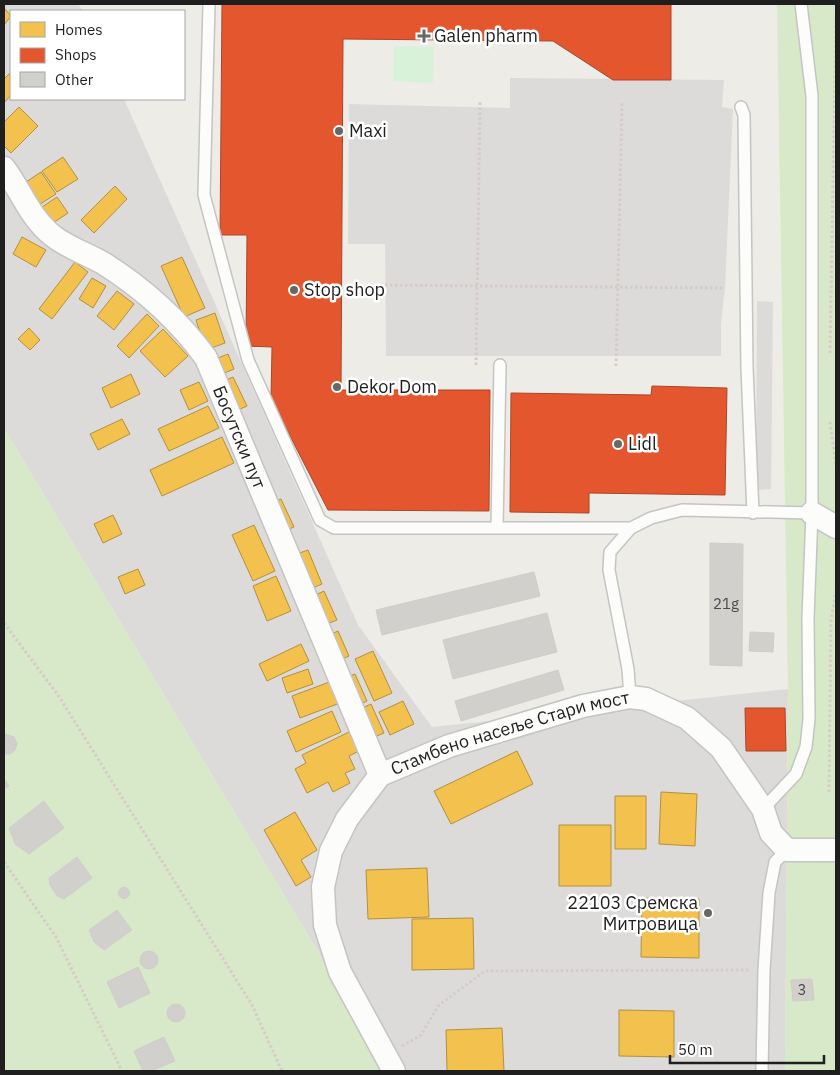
<svg xmlns="http://www.w3.org/2000/svg" width="840" height="1075" viewBox="0 0 840 1075" font-family="'IBM Plex Sans',sans-serif">
	<style>
		.residential { fill: #dcdbd9 }
		.grass { fill: #d7e9c8 }
		.park { fill: #d7f2d9 }
		.homes { fill: #f2c14e; stroke: #b39040 }
		.shops { fill: #e4572e; stroke: #a9462a }
		.building { fill: #d2d0cd; stroke: #d0cdc9 }
		.lines { fill: none; stroke-linecap: round; stroke-linejoin: round }
		.lane-casing { stroke: #c4c4c2; stroke-width: 14 }
		.street-casing { stroke: #c4c4c2; stroke-width: 25 }
		.path { stroke: #d6cbc8; stroke-width: 3; stroke-dasharray: 2.5 2.5; stroke-linecap: butt }
		.lane { stroke: #fcfcfb; stroke-width: 11 }
		.street { stroke: #fcfcfb; stroke-width: 22 }
		.poi-dot { fill: #676765; stroke: #fff; stroke-width: 2 }
		.labels { text-anchor: middle; stroke-width: 5; stroke-linejoin: round; paint-order: stroke }
		.number-label { font-size: 15px; fill: #4c4b4a }
		.poi-label { font-size: 18px; fill: #1f1f1f; stroke: #fff; text-anchor: start }
		.street-label { font-size: 18px; fill: #1f1f1f; stroke: #fff }
	</style>
	<rect width="100%" height="100%" fill="#edece7"/>
	<!-- residential -->
	<path class="residential" d="M4 4H78L83 11H11V99H124L358 625 432 727 788 689 785 1071H379L323 960 4 428Z
		M510 78 724 80 722 107 733 109 725 288 721 324V356H386L385 244H348L349 104 510 108Z
		M757 301 773 302 771 489 756 490Z"/>
	<!-- grass -->
	<path class="grass" d="M777 4H836V1071H785L788 688Z
		M4 428 323 960 379 1071H4Z"/>
	<!-- park -->
	<path class="park" d="M394 46 434 47 433 83 393 81Z"/>
	<!-- homes -->
	<path class="homes" d="M4 8 11 16 4 25Z
		M11 72V95L4 103V79Z
		M19 107 38 126 11 153 4 146V122Z
		M63 157 78 179 57 192 42 171Z
		M41 172 56 194 34 208 20 186Z
		M115 186 127 199 94 233 81 220Z
		M57 197 68 213 47 227 36 211Z
		M22 237 46 250 36 267 13 254Z
		M182 257 205 308 184 317 161 266Z
		M75 262 88 272 52 319 39 309Z
		M92 278 106 286 93 308 79 299Z
		M117 291 134 304 114 330 97 316Z
		M215 313 225 343 206 350 196 320Z
		M147 314 159 326 129 358 117 346Z
		M29 328 40 340 30 350 18 339Z
		M163 329 188 356 165 377 140 351Z
		M228 354 234 369 220 375 213 360Z
		M131 374 140 394 111 408 102 388Z
		M233 377 247 406 234 412 220 383Z
		M199 382 208 401 189 410 180 390Z
		M208 406 219 428 169 451 158 429Z
		M122 419 130 434 98 450 90 434Z
		M222 437 234 463 162 496 150 470Z
		M281 499 294 527 285 531 272 503Z
		M113 515 122 534 103 543 94 524Z
		M254 525 275 571 253 581 232 535Z
		M308 550 322 584 308 590 294 555Z
		M138 569 145 585 125 594 118 577Z
		M276 576 291 611 267 621 253 586Z
		M324 591 337 620 322 626 309 598Z
		M338 631 349 656 336 662 325 637Z
		M301 644 309 661 267 681 259 664Z
		M373 651 392 693 374 701 355 659Z
		M308 669 313 684 287 693 282 678Z
		M355 674 367 701 355 707 343 679Z
		M332 681 340 703 300 718 292 696Z
		M403 701 414 724 390 735 379 712Z
		M371 704 384 733 372 738 358 710Z
		M332 711 341 732 296 752 287 731Z
		M351 731 361 750 349 756 355 769 345 773 350 783 333 792 328 782 307 793 295 769 306 763 302 755Z
		M517 751 533 784 451 824 434 791Z
		M661 792 697 794 695 846 659 844Z
		M615 796H646V849H615Z
		M295 812 317 850 301 860 311 877 296 886 264 830Z
		M559 825H611V886H559Z
		M427 868 429 917 368 919 366 870Z
		M642 898 699 899V958L641 957Z
		M473 918 474 969 412 970V919Z
		M619 1010 674 1011V1057L619 1056Z
		M502 1028 504 1071H447L446 1030Z"/>
	<!-- shops -->
	<path class="shops" d="M222 4H671V80H613L553 41 343 39 341 390H490L489 511 328 510 271 399 272 347 246 346 247 235H220Z
		M652 386 727 388 725 495 589 493V513L510 512 511 393 651 395Z
		M745 708H785L786 751H746Z"/>
	<!-- building -->
	<path class="building" d="M710 543 743 544 742 666 710 665Z
		M534 572 540 596 382 635 376 610Z
		M547 613 557 652 453 679 443 640Z
		M750 632 774 633 773 652 749 651Z
		M558 670 564 690 461 721 455 701Z
		M5 734 14 737 17 743 15 750 10 754H4Z
		M4 779 9 786 4 789Z
		M44 801 64 828 29 854 15 844 9 828Z
		M77 857 92 878 64 899 57 896 50 885 49 878Z
		M118.5 893a5.5 5.5 0 1 1 11 0a5.5 5.5 0 1 1-11 0Z
		M117 910 132 930 104 950 94 942 89 930Z
		M140 960a9 9 0 1 1 18 0a9 9 0 1 1-18 0Z
		M138 967 150 993 119 1008 107 982Z
		M812 979 814 1000 793 1001 791 980Z
		M167 1013a9 9 0 1 1 18 0a9 9 0 1 1-18 0Z
		M164 1037 175 1061 151 1071H143L134 1051Z"/>
	<g class="lines">
		<defs>
			<path id="lane" d="M209 4 204 195 248 360 320 520 334 528H631
				M741 107 744 115 747 368 753 513
				M497 528 500 365
				M630 697 628 669 609 570 610 552 631 528 651 518 682 510 812 513
				M763 809 796 774 806 747 809 719 808 618 812 513V96L801 4
				M762 1071 764 970 769 893 775 862 787 850"/>
			<g id="street">
				<path id="s1" d="M4 168C21 190 29 217 53 236 67 247 87 254 103 263 144 289 178 319 206 358L380 775"/>
				<path d="M812 513 836 527"/>
				<path id="s2" d="M394 1071 340 972 325 925 323 887 331 851 347 819 380 775 449 746 583 706 630 697 646 699 687 718 721 748 763 809 771 833 787 850H836"/>
			</g>
		</defs>
		<!-- lane casing -->
		<use href="#lane" class="lane-casing"/>
		<!-- street casing -->
		<use href="#street" class="street-casing"/>
		<!-- path -->
		<path class="path" d="M375 285 725 288
			M830 353 836 17
			M476 365 480 102
			M616 366 622 103
			M830 422 836 465
			M4 623 58 695 252 1005 282 1071
			M829 792 831 620 836 591
			M4 862 56 937 122 1071
			M402 1046 421 1035 439 1005 485 971 750 970"/>
		<!-- lane -->
		<use href="#lane" class="lane"/>
		<!-- street -->
		<use href="#street" class="street"/>
	</g>
	<!-- markers -->
	<g class="poi-dot">
		<path d="M421.5 28.5h5v5h5v5h-5v5h-5v-5h-5v-5h5z"/>
		<circle cx="339" cy="131" r="5"/>
		<circle cx="294" cy="290" r="5"/>
		<circle cx="337" cy="387" r="5"/>
		<circle cx="618" cy="444" r="5"/>
		<circle cx="708" cy="913" r="5"/>
	</g>
	<g class="labels">
		<!-- number labels -->
		<g class="number-label">
			<text x="726" y="609">21g</text>
			<text x="802" y="995">3</text>
		</g>
		<!-- poi labels -->
		<g class="poi-label">
			<text x="434" y="42">Galen pharm</text>
			<text x="349" y="137">Maxi</text>
			<text x="304" y="296">Stop shop</text>
			<text x="347" y="393">Dekor Dom</text>
			<text x="628" y="450">Lidl</text>
			<text x="698" y="909" text-anchor="end">22103 Сремска<tspan x="698" dy="21">Митровица</tspan></text>
		</g>
		<!-- street labels -->
		<g class="street-label">
			<text dy="6" stroke="none"><textPath href="#s1" startOffset="368">Босутски пут</textPath></text>
			<text dy="6" stroke="none"><textPath href="#s2" startOffset="465">Стамбено насеље Стари мост</textPath></text>
		</g>
	</g>
	<!-- border -->
	<rect width="840" height="1075" fill="none" stroke="#1f1f1f" stroke-width="10"/>
	<!-- legend -->
	<rect x="10" y="10" width="175" height="90" fill="#ffffff" stroke="#a5a5a5"/>
	<rect x="20" y="22" width="25" height="15" fill="#f2c14e" stroke="#a5a5a5"/>
	<text x="55" y="35" font-size="15" fill="#1f1f1f">Homes</text>
	<rect x="20" y="48" width="25" height="15" fill="#e4572e" stroke="#a5a5a5"/>
	<text x="55" y="60" font-size="15" fill="#1f1f1f">Shops</text>
	<rect x="20" y="72" width="25" height="15" fill="#d2d0cd" stroke="#a5a5a5"/>
	<text x="55" y="85" font-size="15" fill="#1f1f1f">Other</text>
	<!-- scale -->
	<path d="M670 1055v8h154v-8" fill="none" stroke="#1f1f1f" stroke-width="2.5"/>
	<text x="678" y="1055" font-size="15" fill="#1f1f1f" stroke="#ffffff" stroke-width="4" paint-order="stroke">50 m</text>
</svg>
